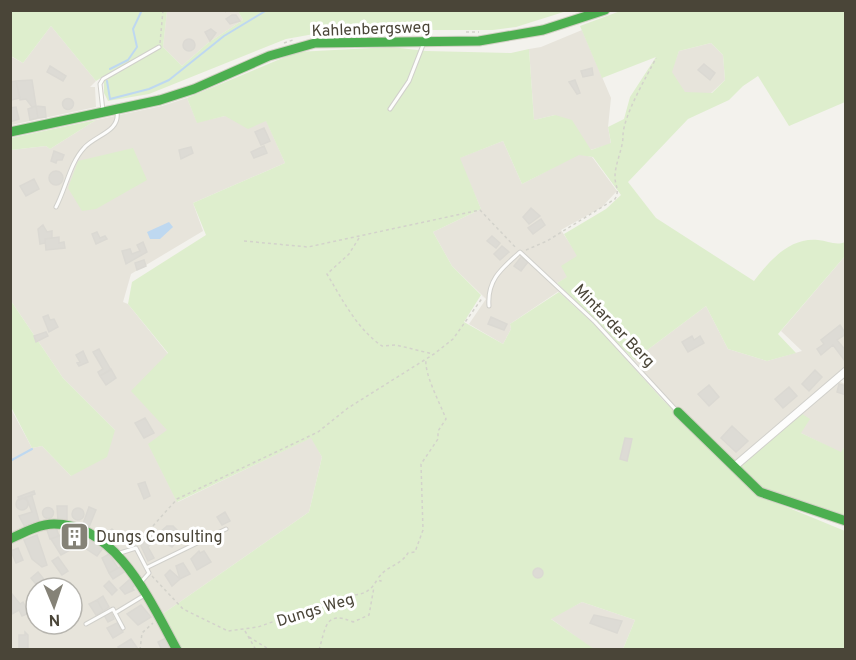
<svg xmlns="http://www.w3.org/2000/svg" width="856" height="660" viewBox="0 0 856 660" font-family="Overpass,sans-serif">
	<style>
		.residential { fill: #e7e4db; fill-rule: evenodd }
		.green { fill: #deeecd; fill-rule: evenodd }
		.water { fill: #bed8f0 }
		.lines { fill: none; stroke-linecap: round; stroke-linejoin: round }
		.stream { stroke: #bed8f0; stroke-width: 2 }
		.building { fill: #dddbd5; stroke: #dbd9d3; stroke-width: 1.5 }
		.lane-casing { stroke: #d1d0cb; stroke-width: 5 }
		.street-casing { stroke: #d1d0cb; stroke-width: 9 }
		.fast-casing { stroke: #d2d0c4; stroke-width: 11 }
		.path { stroke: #d3d2cb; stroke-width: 1.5; stroke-dasharray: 3 3; stroke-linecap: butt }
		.lane { stroke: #fdfdfc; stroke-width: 3 }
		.street { stroke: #fdfdfc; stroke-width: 7 }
		.fast { stroke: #4caf50; stroke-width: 9 }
		.labels { text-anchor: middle; stroke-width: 6; stroke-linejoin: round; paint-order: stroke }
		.street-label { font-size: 16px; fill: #4a4538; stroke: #fff }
		.poi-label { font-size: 16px; fill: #4a4538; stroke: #fff; text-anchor: start }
	</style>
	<rect width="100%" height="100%" fill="#f3f2ed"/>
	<!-- residential -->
	<path class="residential" d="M167 11H238L243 20 208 43 182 66 163 47Z
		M51 26 96 81 90 87H95L96 107 11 125 10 56 23 63Z
		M582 30 611 98 608 127 611 144 590 150 555 115 534 120 529 49 541 47Z
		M711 43 723 55 725 80 711 93H685L671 72 679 51Z
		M187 98 197 122 225 116 266 120 285 163 193 203 203 231 131 274 123 302 128 304 168 354 167 431 178 502 312 437 322 457 309 512 161 615 175 649H11L10 407 32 448 42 446 71 476 115 430 63 378 11 301V150L46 146 50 149 96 120 162 106ZM36 588H72V624H36Z
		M503 141 522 184 579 154 592 157 617 191 602 207 561 230 578 256 568 277 557 283 562 289 510 324 511 329 503 344 469 324 486 299 452 266 433 232 481 209 459 158Z
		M845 256V370L839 381 845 384V446L841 453 801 433 735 464 667 399 634 360 706 306 728 349 767 361 802 351 781 331Z
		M582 602 635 620 623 649 594 650 550 618Z"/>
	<!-- green -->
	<path class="green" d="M570 10 516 27 493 30H371L314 34 286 39 149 94 108 101 104 93V76L96 81 51 26 23 63 11 56 10 11H167L163 47 182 66 208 43 243 20 238 11Z
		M623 10 845 11V102L789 126 758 76 743 86 729 100 688 119 628 182 656 218 754 281C769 261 790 237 818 240 828 241 836 246 845 242V256L778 334 796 353 767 361 728 349 706 306 634 360 557 283 567 277 561 266 577 256 564 234 606 209 621 195 593 157 579 155 522 184 503 141 460 158 481 209 433 232 452 266 481 295 464 322 503 344 511 329 510 324 559 292 595 325 663 400 735 469 799 412 810 419 801 433 841 452 845 446V519L759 489 755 494 845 531V649H623L635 620 582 602 551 619 594 649H179L161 615 309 512 322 457 311 438 177 502 148 444 167 430 131 391 168 353 128 304 132 282 206 235 193 203 285 163 266 121 248 129 225 116 197 123 187 98 297 52 391 47 426 51 511 53 529 49 534 120 555 115 572 120 591 150 611 143 608 127 624 119 630 97 656 57 602 78 580 26ZM711 43 723 55 725 80 712 93 685 92 672 72 679 51Z
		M96 120 50 149 46 146 11 150V138Z
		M133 148 147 180 96 209 82 211 68 188 78 161Z
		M11 301 63 378 115 430 107 457 71 476 42 446 32 448 11 407Z"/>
	<!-- water -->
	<path class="water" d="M169 222 173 227 160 239H150L147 232Z"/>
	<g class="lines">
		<!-- stream -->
		<path class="stream" d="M110 69 128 60 137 47 133 29 142 10
			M107 81 110 99 149 89 169 80 224 36 267 10
			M10 461 32 449"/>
	</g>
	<!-- building -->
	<path class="building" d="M232 15H236L240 21 230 24 226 19Z
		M211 29 216 33 210 41 205 32Z
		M183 45a6 6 0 1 1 12 0a6 6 0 1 1-12 0Z
		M704 64 715 73 710 80 698 70Z
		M50 66 66 76 63 81 47 72Z
		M592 68 593 75 583 77 581 71Z
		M32 80 36 106 32 107 26 99 20 100 16 81Z
		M575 80 580 93 577 94 569 82Z
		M16 81 20 98 11 100 10 82Z
		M62.5 104a5.5 5.5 0 1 1 11 0a5.5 5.5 0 1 1-11 0Z
		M36 106 38 118 30 120 28 109Z
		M36 106 45 107 46 117 38 118Z
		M16 107 19 119 10 122V108Z
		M264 128 270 141 261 145 255 132Z
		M264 146 267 153 254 158 251 152Z
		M191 147 193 153 181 159 179 150Z
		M54 151 64 155 62 160H57L56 163 51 161Z
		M49 178a7 7 0 1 1 14 0a7 7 0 1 1-14 0Z
		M34 179 39 189 26 196 20 186Z
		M531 208 540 216 529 224 523 217Z
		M541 219 545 225 533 234 528 228Z
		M43 225 47 232 52 231V238L45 239V243L40 244 38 229Z
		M97 232 100 238 105 236 107 239 96 244 92 234Z
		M492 236 500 243 496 248 487 241Z
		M59 237V243L64 242 65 248 46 250 45 239Z
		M143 242 147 252 126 264 122 251 130 249 132 254 140 251 137 245Z
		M502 246 509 252 500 260 494 254Z
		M521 257 528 262 521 271 514 266Z
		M144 260 146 266 137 270 135 263Z
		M48 315 50 320 54 319 58 327 49 332 43 317Z
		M491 317 507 324 504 330 488 324Z
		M840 325 846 334 837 340 846 351 845 361 833 345 821 355 817 349 824 344 821 340Z
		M46 332 48 336 36 342 34 336Z
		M692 336 694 340 700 336 704 343 688 352 682 342Z
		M99 349 111 370 100 376 98 372 103 369 93 352Z
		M83 351 88 362 79 366 77 363 80 362 76 355Z
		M111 369 116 378 106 385 100 376Z
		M815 370 822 377 809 391 802 384Z
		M839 384 846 386V395L837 392Z
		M709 385 719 397 709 406 698 394Z
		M789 387 797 396 783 408 775 399Z
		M145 418 154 433 144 438 135 423Z
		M732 426 748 441 736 452 721 438Z
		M625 438 632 439 627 461 620 459Z
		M145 482 150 496 144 499 138 484Z
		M34 491 35 494 19 500 18 497Z
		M32 496 39 521 25 527 19 516 32 512 26 497Z
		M16 504a6 6 0 1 1 12 0a6 6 0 1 1-12 0Z
		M57 506H67V521H58Z
		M89 507 96 510 89 527 83 524Z
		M42.5 513a5.5 5.5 0 1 1 11 0a5.5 5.5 0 1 1-11 0Z
		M72 514a6 6 0 1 1 12 0a6 6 0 1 1-12 0Z
		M225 512 230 521 222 525 217 517Z
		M167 526H173L182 535 172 547 160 540 162 537 158 534Z
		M56 527 59 536 50 539 47 530Z
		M196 528 200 535 188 543 185 539 188 537 186 534Z
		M74 529 81 534 75 543 68 538Z
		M112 529 121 537 113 545 104 536Z
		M155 530 163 543 160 544 156 539 148 547 154 558 148 561 141 546Z
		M63 534 65 537 62 538 67 546 70 545 72 549 61 555 51 539Z
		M82 534 103 548 97 556 76 542Z
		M37 535 47 565 42 567 32 559 24 540Z
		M18 548 23 560 16 563 11 551Z
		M199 551 200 553 204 551 211 562 197 570 191 559Z
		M109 554 118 568 109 573 102 558Z
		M58 557 68 571 62 575 52 561Z
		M183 563 190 574 180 579 176 566Z
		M120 567 124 572 113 579 109 573Z
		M533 573a5 5 0 1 1 10 0a5 5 0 1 1-10 0Z
		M170 570 180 579 172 586 165 575Z
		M38 572 46 582 39 588 31 578Z
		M130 579 135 585 132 588 134 590 125 594 120 588Z
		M109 581 117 590 112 595 104 586Z
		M12 594 20 604 23 602 29 613 22 616 19 610 12 614Z
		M103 596 109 607 103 611 97 600Z
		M97 600 103 611 96 615 89 604Z
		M141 605 151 617 138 625 127 614Z
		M111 612 114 619 108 622 104 615Z
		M594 615 622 621 617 633 590 623Z
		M117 623 123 632 113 638 107 628Z
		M25 632 28 635V650H19V635H25Z
		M166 638 171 647 162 650 158 642Z
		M131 639 138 649 120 650 118 647Z"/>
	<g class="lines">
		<defs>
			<path id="lane" d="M390 109 409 81 423 45
				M103 111 100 84 103 79 159 47
				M56 207C66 188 70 163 84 148 95 135 120 132 117 112
				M489 306C487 280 501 269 520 252L595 322 676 410
				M117 554 136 548 149 573 141 582
				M148 567 226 529
				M115 613 123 628
				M86 624 113 609 115 613 143 596"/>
			<path id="street" d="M735 466 846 371"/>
			<path id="fast" d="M10 132 160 100 194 89 269 56 315 43 479 41 543 30 605 10
				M678 412 760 492 846 521
				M10 539C23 533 39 524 54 524 117 524 151 603 177 650"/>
		</defs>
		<!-- lane casing -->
		<use href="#lane" class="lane-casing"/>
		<!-- street casing -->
		<use href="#street" class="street-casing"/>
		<!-- fast casing -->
		<use href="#fast" class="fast-casing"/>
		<!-- path -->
		<path class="path" d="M225 12 227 10
			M466 32H479
			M160 43 163 10
			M284 43 293 40
			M359 238 349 254 327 274C342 299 357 329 382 346L396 345 433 354
			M244 241 308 247 480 210 517 249
			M526 250 547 241 615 199C620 190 615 186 615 177 615 163 623 149 623 136 623 116 647 76 656 58
			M137 544 177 499 318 432 348 408 434 354 453 339 483 297
			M152 576 183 609 228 631 258 627 349 595C363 595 370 592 377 580L381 581 379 577C388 565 400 566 408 553L415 552 423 530 421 464 438 439V431L446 419C440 403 424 374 426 359
			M245 631 256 650
			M249 637 270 650
			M140 650 142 633 153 623
			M319 650C326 627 325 610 353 622L369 615 374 587"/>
		<!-- lane -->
		<use href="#lane" class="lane"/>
		<!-- street -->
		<use href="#street" class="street"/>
		<!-- fast -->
		<use href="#fast" class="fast"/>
	</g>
	<!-- icons -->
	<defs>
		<symbol id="building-square" viewBox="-11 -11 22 22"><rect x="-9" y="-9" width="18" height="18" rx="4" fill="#858277" stroke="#fff"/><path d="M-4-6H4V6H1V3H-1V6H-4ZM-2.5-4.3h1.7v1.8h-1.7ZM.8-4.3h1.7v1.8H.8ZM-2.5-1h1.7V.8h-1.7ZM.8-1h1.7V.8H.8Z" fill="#fff"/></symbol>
	</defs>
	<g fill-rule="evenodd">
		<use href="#building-square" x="58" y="520" width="33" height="33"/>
	</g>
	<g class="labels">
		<!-- street labels -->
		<g class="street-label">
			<text transform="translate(371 28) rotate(-2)" y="6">Kahlenbergsweg</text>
			<text transform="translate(615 325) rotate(46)" y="6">Mintarder Berg</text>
			<text transform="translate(315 609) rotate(-17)" y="6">Dungs Weg</text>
		</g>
		<!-- poi labels -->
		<g class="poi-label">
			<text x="96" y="542">Dungs Consulting</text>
		</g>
	</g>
	<!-- border -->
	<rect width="856" height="660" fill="none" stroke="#4a4538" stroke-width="24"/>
	<!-- north arrow -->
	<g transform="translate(54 606) rotate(178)"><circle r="28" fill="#ffffff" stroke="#b7b5af" stroke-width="1.5"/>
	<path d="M0-4.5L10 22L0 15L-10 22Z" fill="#858277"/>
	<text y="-9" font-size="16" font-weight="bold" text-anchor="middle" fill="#4a4538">N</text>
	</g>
</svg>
